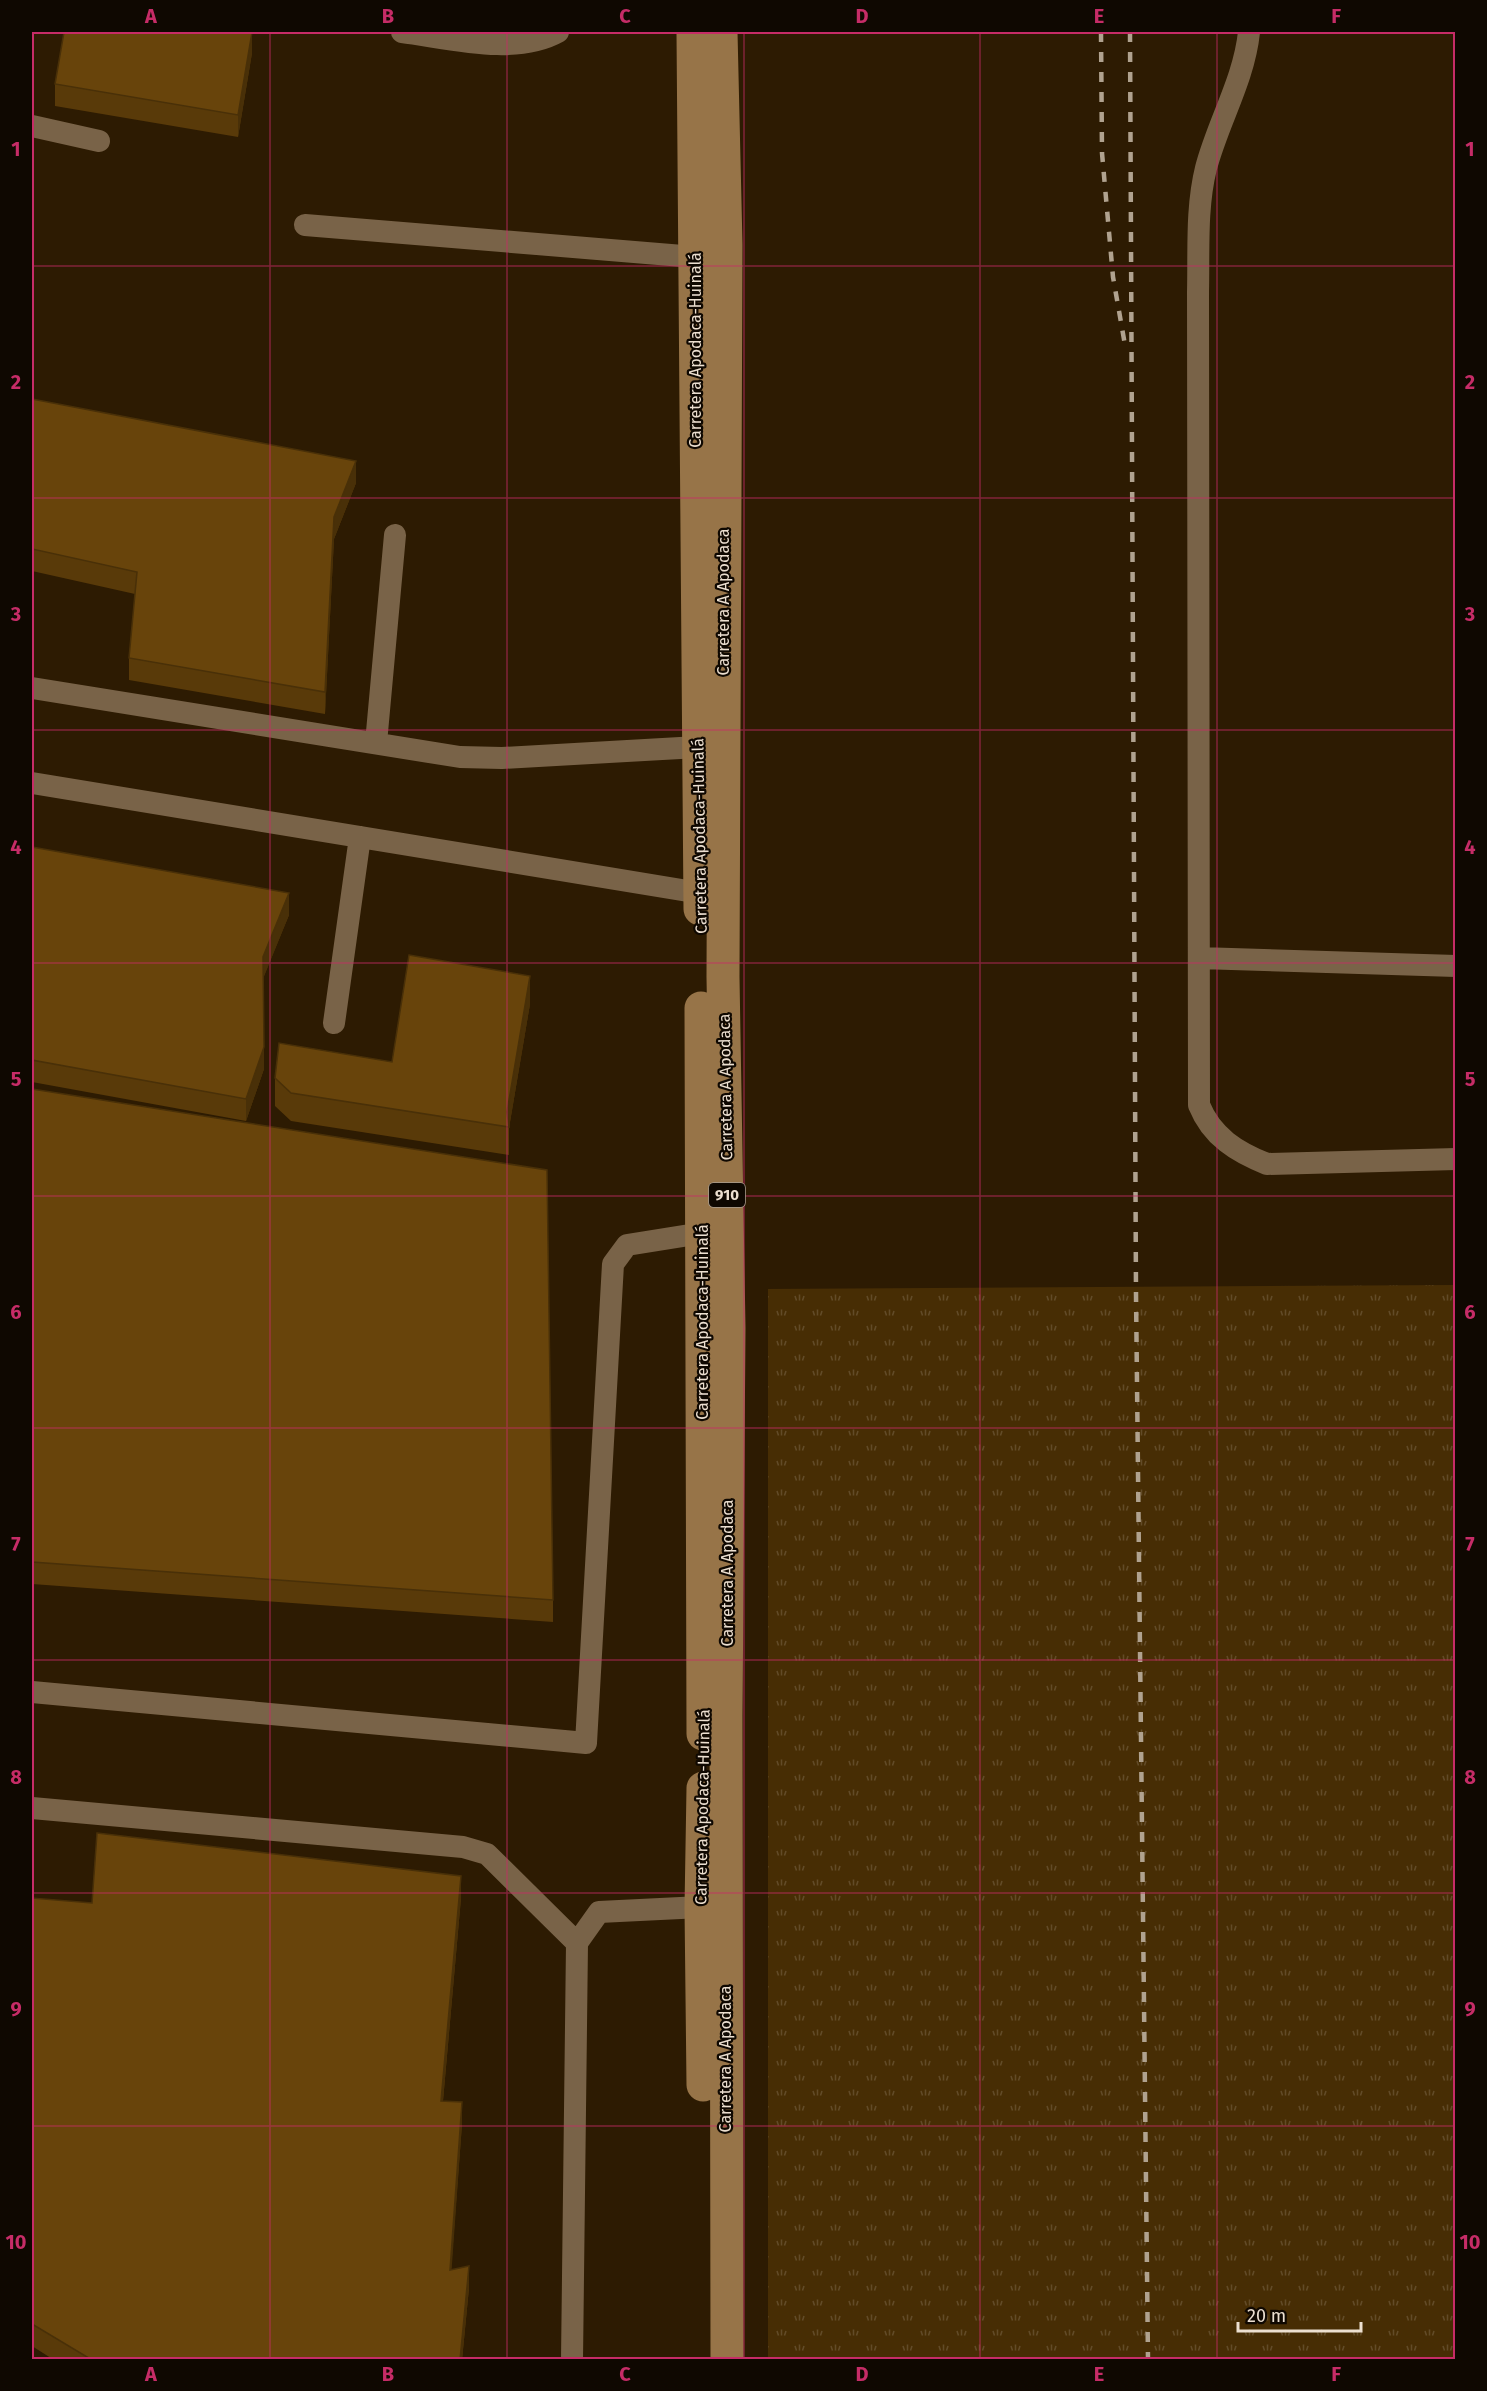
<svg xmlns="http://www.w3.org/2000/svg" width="1487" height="2391" viewBox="0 0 1487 2391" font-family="'Fira Sans',sans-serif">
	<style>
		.grass { fill: url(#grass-tufts) }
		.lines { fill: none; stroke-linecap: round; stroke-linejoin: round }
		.lane { stroke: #796348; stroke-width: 22 }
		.primary { stroke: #977448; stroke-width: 33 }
		.rail { stroke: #b0a28f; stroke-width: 4.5; stroke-dasharray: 10 10; stroke-linecap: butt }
		.wall { fill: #593a09 }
		.shaded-wall { fill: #493008 }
		.building { fill: #68440b; stroke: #493008; stroke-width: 1.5 }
		.grid { fill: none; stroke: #c62c67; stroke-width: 1.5; stroke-opacity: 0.55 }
		.labels { text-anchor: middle; stroke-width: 4.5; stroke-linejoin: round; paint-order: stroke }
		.shield { fill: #0f0801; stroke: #aa9e92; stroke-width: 1.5 }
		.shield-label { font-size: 15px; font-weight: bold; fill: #ecdfd0 }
		.street-label { font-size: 16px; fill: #ecdfd0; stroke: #0f0801 }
		.neatline { fill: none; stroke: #c62c67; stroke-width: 2 }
		.grid-label { font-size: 20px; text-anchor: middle; font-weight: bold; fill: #c62c67 }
	</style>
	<defs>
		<pattern id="grass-tufts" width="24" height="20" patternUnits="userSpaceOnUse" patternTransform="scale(1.5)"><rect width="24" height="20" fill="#472d04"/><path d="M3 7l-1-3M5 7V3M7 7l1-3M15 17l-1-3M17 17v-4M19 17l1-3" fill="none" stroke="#624b28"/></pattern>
	</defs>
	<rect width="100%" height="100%" fill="#2d1b02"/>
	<!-- grass -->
	<path class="grass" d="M1455 1285V2359H768V1289Z"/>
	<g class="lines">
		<!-- lane -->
		<path class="lane" d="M402 32C449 38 515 56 558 32
			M1249 32C1244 80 1218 122 1206 168 1196 208 1199 252 1198 292L1199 1105C1212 1137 1237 1152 1267 1164L1456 1159
			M32 126 99 141
			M305 225 695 257
			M32 688 460 757 502 758 698 747
			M376 743 395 535
			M32 783 700 893
			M1199 958 1456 966
			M334 1023 360 837
			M32 1692 586 1743 613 1264 627 1245 702 1233
			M32 1808 463 1847 487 1854 577 1943
			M572 2360 577 1943 599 1912 701 1907"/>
		<!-- primary -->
		<path class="primary" d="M693 32 700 909
			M721 32 726 245 723 977 729 1328 726 1715 727 2360
			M701 1008 703 1734
			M703 2085 701 1907 703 1788"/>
		<!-- rail -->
		<path class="rail" d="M1101 32 1102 153 1113 277 1125 345
			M1130 32 1136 1294 1148 2360"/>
	</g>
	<!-- wall -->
	<path class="wall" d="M252 53 238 137 55 106V84Z
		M32 399 356 483 334 539 325 714 129 680V658L135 594 32 571Z
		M32 847 289 915 263 978 264 1069 246 1121 32 1082Z
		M530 1004 509 1128V1155L291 1121 275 1106V1078L392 1062Z
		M32 1089 553 1600V1622L32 1584Z
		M32 1898 92 1903 461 1898 443 2101 462 2124 451 2270 469 2288 462 2360H54L32 2346Z"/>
	<!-- shaded-wall -->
	<path class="shaded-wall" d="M252 32V53L238 137V115Z
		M356 461V483L334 539 325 714V692L334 517Z
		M289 893V915L263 979V957Z
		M530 976V1004L509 1128 507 1112Z
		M264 1047V1069L246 1121V1099Z
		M461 1876V1898L441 2123V2101Z
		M462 2102V2124L450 2292V2270Z
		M469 2266V2288L462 2360H460Z"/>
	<!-- building -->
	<path class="building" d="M64 32H252L238 115 55 84Z
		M32 399 356 461 334 517 325 692 129 658 137 572 32 549Z
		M32 847 289 893 263 957 264 1047 246 1099 32 1060Z
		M409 955 530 976 507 1112 509 1127 291 1093 275 1078 279 1043 392 1062Z
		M32 1089 547 1170 553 1600 32 1562Z
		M97 1833 461 1876 441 2101 462 2102 450 2270 469 2266 460 2360H92L32 2324V1898L92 1903Z"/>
	<!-- grid -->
	<path class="grid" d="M270 32V2360M507 32V2360M744 32V2360M980 32V2360M1217 32V2360M32 266H1456M32 498H1456M32 730H1456M32 963H1456M32 1196H1456M32 1428H1456M32 1660H1456M32 1893H1456M32 2126H1456"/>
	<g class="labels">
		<!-- shield labels -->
		<rect class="shield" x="709" y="1183" width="36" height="24" rx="4.5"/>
		<g class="shield-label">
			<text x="727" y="1200">910</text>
		</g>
		<!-- street labels -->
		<g class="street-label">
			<text transform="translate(695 350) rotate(-90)" y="6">Carretera Apodaca-Huinalá</text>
			<text transform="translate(723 602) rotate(-90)" y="6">Carretera A Apodaca</text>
			<text transform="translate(699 836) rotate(-91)" y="6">Carretera Apodaca-Huinalá</text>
			<text transform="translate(725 1087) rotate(-91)" y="6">Carretera A Apodaca</text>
			<text transform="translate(702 1322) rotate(-90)" y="6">Carretera Apodaca-Huinalá</text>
			<text transform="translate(727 1573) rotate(-90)" y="6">Carretera A Apodaca</text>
			<text transform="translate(702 1807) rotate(-89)" y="6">Carretera Apodaca-Huinalá</text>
			<text transform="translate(725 2059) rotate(-90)" y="6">Carretera A Apodaca</text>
		</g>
	</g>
	<!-- border -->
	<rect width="1487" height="2391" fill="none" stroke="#0f0801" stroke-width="66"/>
	<!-- scale -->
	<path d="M1238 2322v9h123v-9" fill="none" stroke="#ecdfd0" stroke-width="3"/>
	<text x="1247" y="2322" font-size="18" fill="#ecdfd0" stroke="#0f0801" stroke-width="4.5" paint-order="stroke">20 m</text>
	<rect x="33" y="33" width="1421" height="2325" class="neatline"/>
	<g class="grid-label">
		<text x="151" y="23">A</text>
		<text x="388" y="23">B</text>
		<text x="625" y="23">C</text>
		<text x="862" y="23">D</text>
		<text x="1099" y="23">E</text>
		<text x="1336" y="23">F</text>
		<text x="16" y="156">1</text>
		<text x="1470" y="156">1</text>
		<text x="16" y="389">2</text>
		<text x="1470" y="389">2</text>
		<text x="16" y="621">3</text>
		<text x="1470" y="621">3</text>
		<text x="16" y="854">4</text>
		<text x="1470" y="854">4</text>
		<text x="16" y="1086">5</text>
		<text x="1470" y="1086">5</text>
		<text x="16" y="1319">6</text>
		<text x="1470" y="1319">6</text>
		<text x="16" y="1551">7</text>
		<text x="1470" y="1551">7</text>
		<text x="16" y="1784">8</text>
		<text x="1470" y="1784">8</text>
		<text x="16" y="2016">9</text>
		<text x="1470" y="2016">9</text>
		<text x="16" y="2249">10</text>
		<text x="1470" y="2249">10</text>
		<text x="151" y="2381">A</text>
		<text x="388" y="2381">B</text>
		<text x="625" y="2381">C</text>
		<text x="862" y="2381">D</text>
		<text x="1099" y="2381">E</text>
		<text x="1336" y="2381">F</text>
	</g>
</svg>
